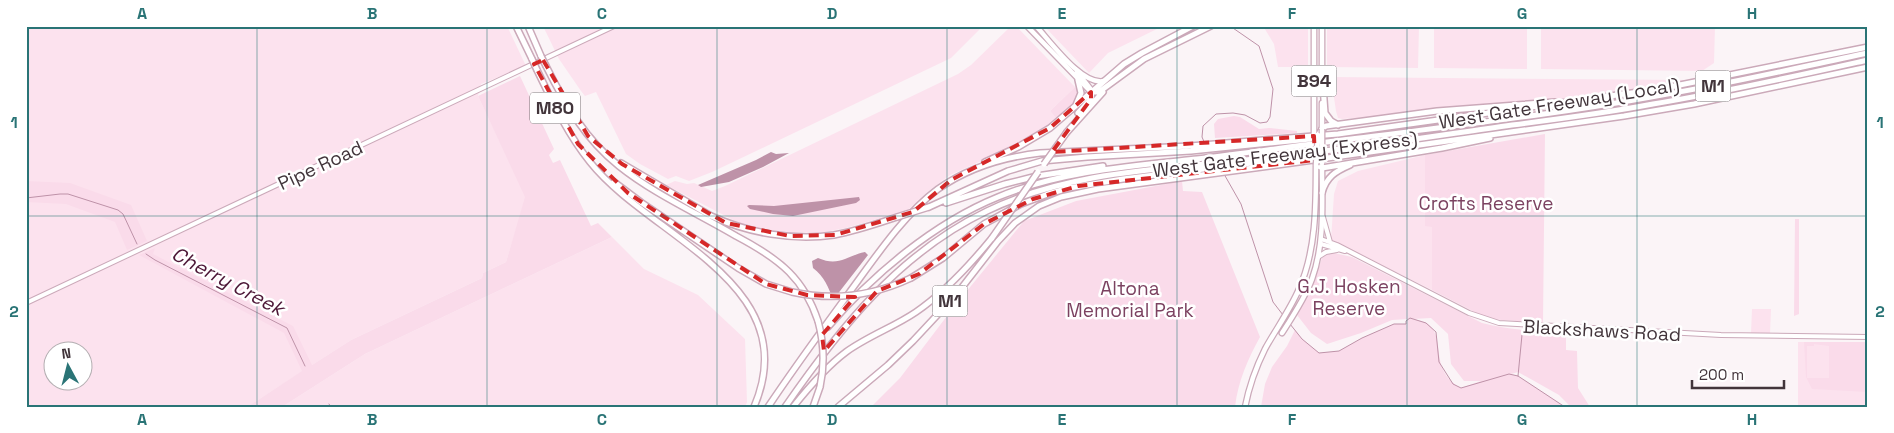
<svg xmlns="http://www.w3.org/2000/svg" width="1894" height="433" viewBox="0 0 1894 433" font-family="'Space Grotesk',sans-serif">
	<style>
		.built { fill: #fce2ee; fill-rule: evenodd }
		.green { fill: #fadbea; fill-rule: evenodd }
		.water { fill: #be92a8 }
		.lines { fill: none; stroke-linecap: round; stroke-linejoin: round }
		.stream { stroke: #be92a8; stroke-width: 1 }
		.secondary-casing { stroke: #cba9b9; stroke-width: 6 }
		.primary-casing { stroke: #cba9b9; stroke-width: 7 }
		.highway-casing { stroke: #cba9b9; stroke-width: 8 }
		.secondary { stroke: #fff; stroke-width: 4 }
		.primary { stroke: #fff; stroke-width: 4.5 }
		.highway { stroke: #fff; stroke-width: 5 }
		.primary-bridge-casing { stroke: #cba9b9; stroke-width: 7; stroke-linecap: butt }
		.highway-bridge-casing { stroke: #cba9b9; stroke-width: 8; stroke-linecap: butt }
		.primary-bridge { stroke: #fff; stroke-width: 4.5 }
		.highway-bridge { stroke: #fff; stroke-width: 5 }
		.marked { fill: none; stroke: #d62828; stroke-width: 4; stroke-dasharray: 10 6; stroke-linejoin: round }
		.grid { fill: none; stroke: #2a7476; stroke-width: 1; stroke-opacity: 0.55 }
		.labels { text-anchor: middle; stroke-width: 5; stroke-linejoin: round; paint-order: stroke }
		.shield { fill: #fff; stroke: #7b7276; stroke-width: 1 }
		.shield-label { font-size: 18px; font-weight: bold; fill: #42353b }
		.street-label { font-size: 19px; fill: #42353b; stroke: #fff }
		.park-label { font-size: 19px; fill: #7c4261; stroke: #fff }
		.water-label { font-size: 20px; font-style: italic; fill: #4d1737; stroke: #fff }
		.neatline { fill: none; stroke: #2a7476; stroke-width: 2 }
		.grid-label { font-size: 16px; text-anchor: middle; font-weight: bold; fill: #2a7476 }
	</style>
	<rect width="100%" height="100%" fill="#fbf4f7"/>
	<!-- built -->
	<path class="built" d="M26 26H507L526 66 481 84 478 96 526 197 506 262 483 273 482 278 351 340 247 407H26ZM52 350H82V380H52Z
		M543 26H983L951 58 712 172 689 181 676 176 668 179 640 164 626 154 596 92 585 96 581 91 559 59Z
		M1011 26H1016L1075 87 1050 111 1056 118 1039 132 1017 145 950 175 926 193 908 210 846 228 819 233 778 232 758 228 739 223 666 185 675 181 687 184 694 183 712 191 725 186 958 74 971 65Z
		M1044 26H1163L1108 53 1089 73Z
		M1263 26H1308V67H1278L1274 44Z
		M1327 26H1419L1418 68 1327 67Z
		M1434 26H1527V69L1434 68Z
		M1541 26H1715L1714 63 1702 71 1541 69Z
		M1331 77 1687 80V82L1522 104 1431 113 1342 119 1338 118 1336 111Z
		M1425 155V226H1432V290L1331 240 1334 194 1338 181 1358 171Z
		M612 237 644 269 698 295 745 339 747 402 745 407H282L365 354Z
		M1752 309H1771L1770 334 1751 333Z
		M1798 342H1868V407H1798Z"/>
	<!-- green -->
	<path class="green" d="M520 76 554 149 549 155 553 163 560 160 591 226 598 223 612 237 365 354 282 407H247L302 371 284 333 139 255 155 248 153 254 293 326 312 365 351 340 482 278 483 273 506 262 525 197 478 96Z
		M1075 87 1079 93 1075 103 1056 118 1050 111Z
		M1234 116 1240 117 1259 129 1269 128 1297 131V133L1215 138 1214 124 1218 119Z
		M1545 134 1543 323 1488 319 1432 290V227L1425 226V155Z
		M26 181 70 183 131 205 147 241 127 250 115 222 66 204 26 202Z
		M1182 181 1183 191 1202 192 1260 337C1248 359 1238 381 1235 407H871L900 378 953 308 1024 221 1076 201Z
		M1795 219H1799V314L1794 316Z
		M1334 253 1352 257 1482 323C1509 330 1537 331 1566 333V350L1577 351 1578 388 1590 407H1571L1559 395 1518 372 1511 374 1518 376 1565 407H1261L1265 384 1272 367 1287 346 1295 330 1302 339 1319 353 1339 351 1362 338 1394 324H1406L1408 319 1392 320 1361 333 1327 344 1311 333 1297 315 1312 287 1322 258 1326 255ZM1431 318 1448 334 1451 364 1464 381H1481L1461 388C1428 370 1447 339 1428 324 1424 321 1418 320 1413 319Z
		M1804 342H1868V392L1812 389 1806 377ZM1814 344 1829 346V378H1807V346H1814Z"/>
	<!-- water -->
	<path class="water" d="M771 152 776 154 789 153 763 167 729 182 701 187 698 185 756 160Z
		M859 197 860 200 856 203 793 216 773 214 750 209 747 206 749 205 774 206Z
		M865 252 868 255 833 300C829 288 824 276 813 268L812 261 818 258C839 267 846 256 865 252Z"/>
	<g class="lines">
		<!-- stream -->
		<path class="stream" d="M1205 144 1202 137 1203 126 1216 114 1233 113 1245 115 1260 123 1267 122 1270 117 1273 89 1259 46 1230 26
			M1224 174 1241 204 1273 302 1283 315
			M26 198 60 194H68L118 210 123 214 137 244
			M146 254 155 260 287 328 305 366
			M1290 324 1302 339 1319 353 1339 351 1362 338 1394 324H1406V321L1410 318 1426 323 1436 332 1439 362 1453 384 1461 388 1509 374 1518 376 1565 407
			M1518 376 1522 335
			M329 404 331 407"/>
		<defs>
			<path id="secondary" d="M1323 217 1330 242
				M1321 239 1337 245 1469 313 1499 323 1721 335 1868 337
				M1321 244 1345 251
				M1318 257 1326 252 1337 250
				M26 303 614 26"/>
			<path id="primary" d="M1027 26 1091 92
				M1036 26C1050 41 1082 86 1104 81
				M1314 26V135
				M1322 26V75
				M1077 72 1092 91
				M1318 135 1322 129V103
				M1282 333C1293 316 1305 298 1312 279 1325 243 1322 203 1322 166
				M1245 407C1249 387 1256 367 1265 349 1276 329 1290 310 1299 289 1316 251 1316 206 1316 165L1322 168"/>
			<path id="highway" d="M516 26 532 59
				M528 26 541 56
				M546 66C565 104 585 139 619 166 654 194 697 213 736 236 755 246 774 257 789 272 803 286 812 303 818 321
				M537 70C552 101 568 135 590 162 649 237 807 283 754 407
				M1322 72 1325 113 1331 121 1338 125
				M1091 92H1099L1144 59 1211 26
				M1076 105 1081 93 1078 80
				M1078 113 1091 99 1092 91
				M1322 129 1326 126 1437 111 1555 102
				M1067 132 1103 92
				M985 162 1018 147 1050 128 1124 64 1142 53 1193 26
				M621 163 711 216C749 233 793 241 834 235 856 231 876 224 897 217
				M1322 168 1442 148 1490 138
				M614 182 642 203 738 268 766 284 792 292
				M1322 193C1326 177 1336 171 1350 165
				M946 203 1005 184 1037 176 1103 166
				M929 207 1008 171 1042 161 1087 157 1191 151 1310 139
				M911 278 943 258 984 224 1021 204 1048 194 1069 188 1123 179 1291 158
				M828 327C872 275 934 223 998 197 1061 171 1130 166 1197 159 1249 153 1300 145 1351 139 1451 126 1552 115 1651 97 1724 85 1796 68 1868 53
				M768 407C794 368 822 330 849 293 874 259 904 214 938 189 968 168 1004 157 1040 153L1190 146 1338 134 1660 89 1868 47
				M785 407C839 329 899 253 987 211 1055 178 1131 171 1206 164 1251 160 1296 154 1341 149 1398 142 1455 133 1512 125 1559 119 1606 113 1653 104 1725 92 1796 76 1868 60
				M793 407C809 387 826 367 846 352 868 336 894 327 916 312 945 292 970 265 992 238
				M813 407 820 387
				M838 407 888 365 913 341 956 295 998 241 1015 223 1039 206 1061 197 1098 189 1299 162 1624 116 1694 104 1868 67"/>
		</defs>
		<!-- secondary casing -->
		<use href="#secondary" class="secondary-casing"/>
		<!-- primary casing -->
		<use href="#primary" class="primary-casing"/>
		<!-- highway casing -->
		<use href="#highway" class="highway-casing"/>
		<!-- secondary -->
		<use href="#secondary" class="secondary"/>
		<!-- primary -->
		<use href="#primary" class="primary"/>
		<!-- highway -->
		<use href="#highway" class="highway"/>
		<defs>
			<path id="primary-bridge" d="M1322 163V129
				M1316 165 1318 135"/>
			<path id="highway-bridge" d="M541 56 546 66
				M532 59 537 70
				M1044 164 1067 132
				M897 217 929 207
				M992 238 1038 172
				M792 292C834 301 873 296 911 278
				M818 321C824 343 825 364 820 387"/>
		</defs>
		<!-- primary-bridge casing -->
		<use href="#primary-bridge" class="primary-bridge-casing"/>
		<!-- highway-bridge casing -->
		<use href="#highway-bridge" class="highway-bridge-casing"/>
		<!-- primary-bridge -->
		<use href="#primary-bridge" class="primary-bridge"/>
		<!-- highway-bridge -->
		<use href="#highway-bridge" class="highway-bridge"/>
	</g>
	<!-- marked area -->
	<path class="marked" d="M543 60 588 136 622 164 726 223 790 236 835 235 913 212 951 180 1050 128 1091 92V99L1052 152 1314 136 1315 160 1078 186 1033 199 984 224 919 274 877 291 824 351 822 335 855 297 807 295 766 284 628 193 578 144 534 64Z"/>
	<!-- grid -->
	<path class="grid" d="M257 26V407M487 26V407M717 26V407M947 26V407M1177 26V407M1407 26V407M1637 26V407M26 216H1868"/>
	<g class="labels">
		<!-- shield labels -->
		<g class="shield">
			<rect x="1291.5" y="65.5" width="45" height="31" rx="4"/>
			<rect x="1695.5" y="70.5" width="35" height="31" rx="4"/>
			<rect x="530" y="92.5" width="50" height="31" rx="4"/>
			<rect x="932.5" y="285.5" width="35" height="31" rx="4"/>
		</g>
		<g class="shield-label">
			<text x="1314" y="87">B94</text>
			<text x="1713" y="92">M1</text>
			<text x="555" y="114">M80</text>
			<text x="950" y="307">M1</text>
		</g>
		<!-- street labels -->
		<g class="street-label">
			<text transform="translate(1559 103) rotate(-9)" y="7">West Gate Freeway (Local)</text>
			<text transform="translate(1285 154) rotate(-7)" y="7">West Gate Freeway (Express)</text>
			<text transform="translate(320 165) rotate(-25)" y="7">Pipe Road</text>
			<text transform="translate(1602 330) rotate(3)" y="7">Blackshaws Road</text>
		</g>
		<!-- park labels -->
		<g class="park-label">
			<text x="1486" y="210">Crofts Reserve</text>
			<text x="1349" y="293">G.J. Hosken<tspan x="1349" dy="22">Reserve</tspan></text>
			<text x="1130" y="295">Altona<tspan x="1130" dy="22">Memorial Park</tspan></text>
		</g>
		<!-- water labels -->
		<g class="water-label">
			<text transform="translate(228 281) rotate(28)" y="7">Cherry Creek</text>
		</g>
	</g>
	<!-- border -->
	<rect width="1894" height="433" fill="none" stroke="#ffffff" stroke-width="55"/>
	<!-- north arrow -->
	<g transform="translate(68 366) rotate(353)"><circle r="24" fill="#ffffff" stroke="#b3aeb1"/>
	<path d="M0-4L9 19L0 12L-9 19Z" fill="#2a7476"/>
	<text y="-8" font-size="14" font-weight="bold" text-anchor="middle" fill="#42353b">N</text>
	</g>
	<!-- scale -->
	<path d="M1692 380v8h92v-8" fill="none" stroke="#42353b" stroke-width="2.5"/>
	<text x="1699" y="380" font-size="15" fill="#42353b" stroke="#ffffff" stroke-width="4" paint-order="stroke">200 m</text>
	<rect x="28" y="28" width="1838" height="378" class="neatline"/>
	<g class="grid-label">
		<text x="142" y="19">A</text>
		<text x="372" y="19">B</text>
		<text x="602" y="19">C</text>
		<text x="832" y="19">D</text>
		<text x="1062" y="19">E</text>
		<text x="1292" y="19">F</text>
		<text x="1522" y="19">G</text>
		<text x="1752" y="19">H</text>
		<text x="14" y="128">1</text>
		<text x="1880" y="128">1</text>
		<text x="14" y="317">2</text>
		<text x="1880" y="317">2</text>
		<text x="142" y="425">A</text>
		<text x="372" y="425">B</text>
		<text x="602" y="425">C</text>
		<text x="832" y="425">D</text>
		<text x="1062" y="425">E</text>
		<text x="1292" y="425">F</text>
		<text x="1522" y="425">G</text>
		<text x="1752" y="425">H</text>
	</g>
</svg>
